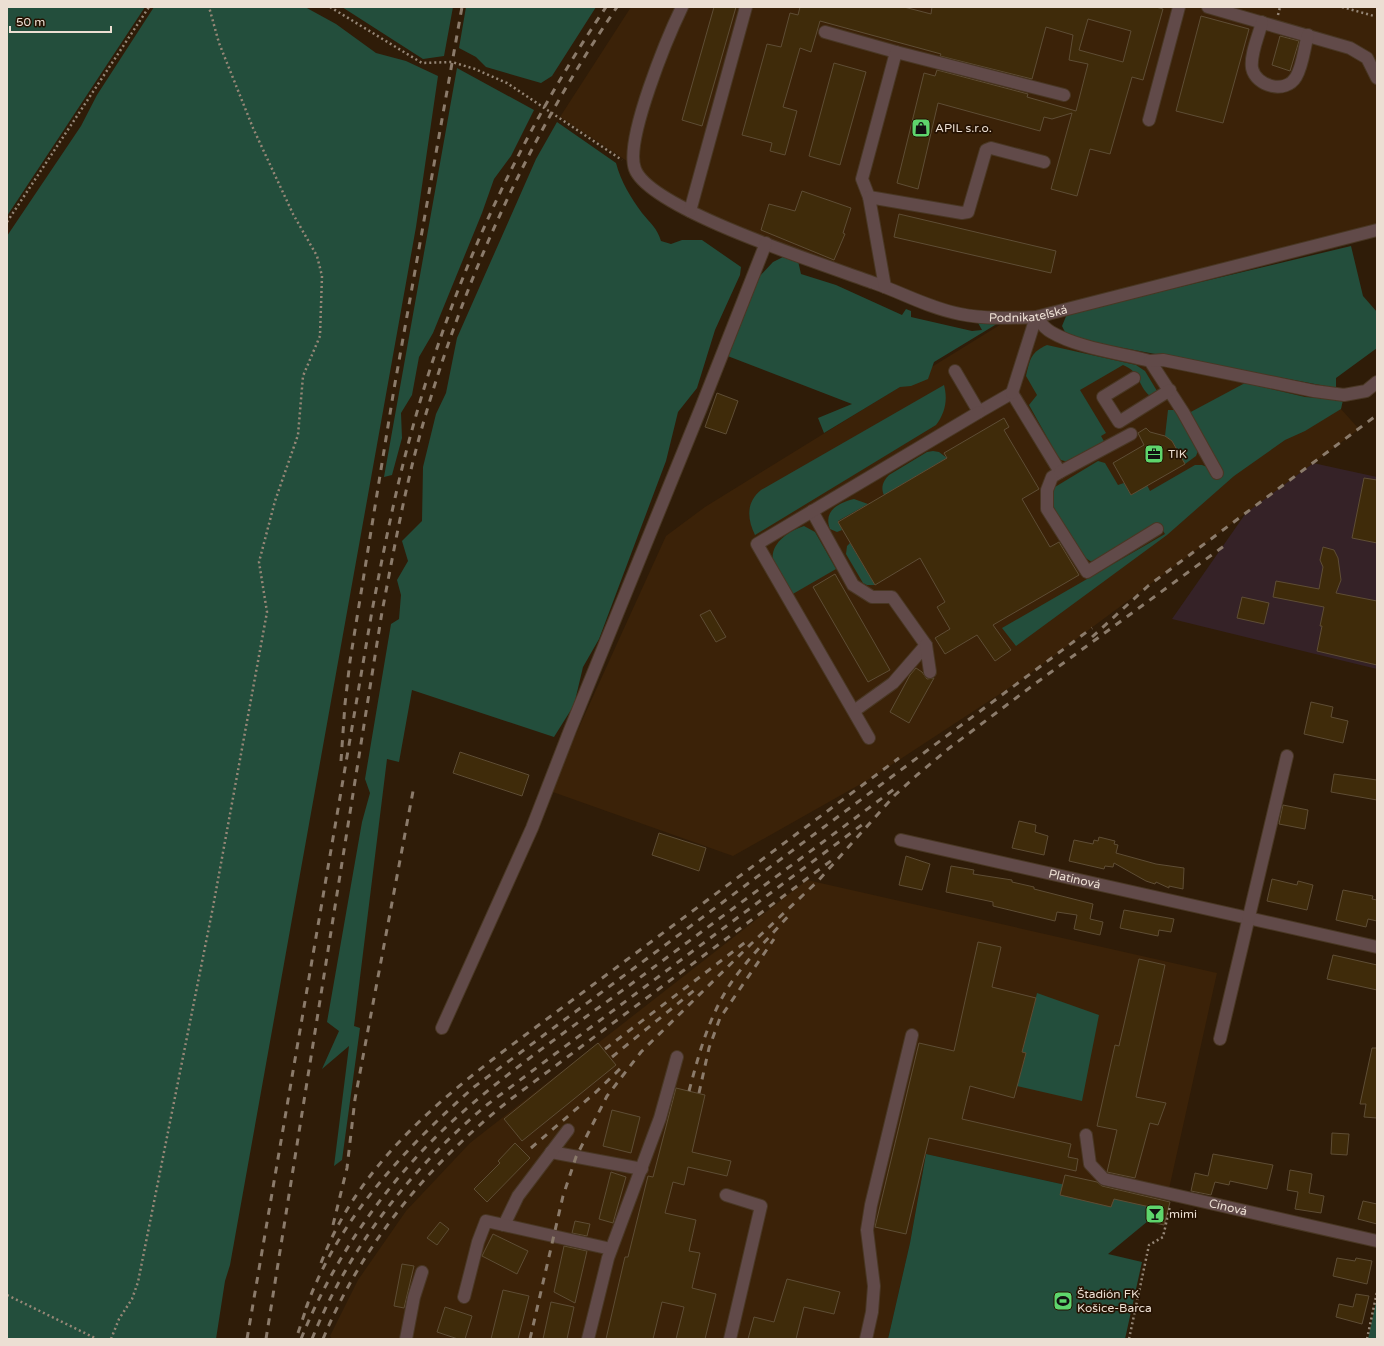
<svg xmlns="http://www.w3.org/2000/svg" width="1384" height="1346" viewBox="0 0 1384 1346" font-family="'Varela Round',sans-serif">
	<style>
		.commercial { fill: #352227 }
		.built { fill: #3b2208 }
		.green { fill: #234e3c }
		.building { fill: #3f2b0a; stroke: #5e4d35; fill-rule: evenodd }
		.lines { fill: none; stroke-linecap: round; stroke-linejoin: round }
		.minor-casing { stroke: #493724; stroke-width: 14 }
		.path { stroke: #968777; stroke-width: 2.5; stroke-dasharray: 2 3; stroke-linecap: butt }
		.minor { stroke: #614a49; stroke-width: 12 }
		.rail { stroke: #8b7b6b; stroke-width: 3; stroke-dasharray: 7 7; stroke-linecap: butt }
		.labels { text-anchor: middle; stroke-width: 3.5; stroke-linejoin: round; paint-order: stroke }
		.poi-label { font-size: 12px; fill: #ecdfd3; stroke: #251202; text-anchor: start }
		.street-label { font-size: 12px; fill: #ecdfd3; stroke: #251202 }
	</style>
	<rect width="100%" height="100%" fill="#2f1c08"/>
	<!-- commercial -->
	<path class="commercial" d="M1313 463 1377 477V669L1172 619 1248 510Z"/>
	<!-- built -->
	<path class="built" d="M631 7H1377V230L1036 316 1065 338 1344 395 1341 409 1359 429 1024 678 873 777 733 856 550 791 666 536 705 507 1011 318 960 314 675 203 633 165 560 117Z
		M807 880 1217 973 1165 1207 926 1154 910 1243 888 1339H332L330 1336 358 1280 406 1211 470 1143Z"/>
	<!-- green -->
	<path class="green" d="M7 7H145L7 216Z
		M154 7H305L336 24 376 53 406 61 438 76 416 227 230 1265 225 1281 216 1339H7V236L81 126 97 95Z
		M342 7H453L444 56 423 59Z
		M466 7H596L552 76 541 83 486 67 476 57 459 48Z
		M457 68 534 110 511 156 494 179 482 213 433 333 419 357 412 395 401 413 402 438 392 475 384 477Z
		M557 122 616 163C621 182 631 198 642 213 651 224 657 228 661 241L671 244 682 240H702L741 267 740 275 715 330 697 388 678 412 666 461 599 639 583 667 574 705 554 737 412 690 399 762 387 759 354 1026 360 1028 342 1160 334 1166 349 1046 322 1069 339 1031 327 1022 362 822 370 793 365 779 391 624 399 619 401 595 397 580 408 561 402 541 422 521 423 467 436 414 446 393 457 338 536 159Z
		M1351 246 1363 296 1377 312V348L1336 378V388L1081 340 1065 332 1062 326 1067 314Z
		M785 256 798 261 801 274 836 285 902 315 906 309 911 311V317L972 331 982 330 977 321 1000 322 934 362 928 379 911 386 900 387 824 433 818 418 852 404 725 355 758 278 773 262Z
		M1047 345 1136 365 1145 371 1157 391 1150 396C1137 385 1141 372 1123 365L1080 390 1106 433 1101 436 1105 443 1068 462 1061 460 1057 455 1029 405 1037 395 1026 376C1030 359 1031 352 1047 345Z
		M1245 383 1305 397 1343 400 1341 409 1305 431 1285 440 1234 476 1167 535 1016 646 1002 628 1165 534 1158 523 1108 557 1095 562 1090 561 1079 553 1053 506 1052 492 1055 487 1098 461 1105 463 1118 485 1124 483 1131 495 1147 485 1150 491 1195 465H1202L1207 467 1187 414Z
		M944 385C948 400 945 413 936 425L755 535C747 519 746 502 761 490Z
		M1168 410H1174L1177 413 1198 451 1196 456 1185 464 1172 441 1165 436Z
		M933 451 939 452 947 458 884 495C880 487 884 480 889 475L927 452Z
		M854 499 868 504 838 521 842 530 837 532 830 529C823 511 838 503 854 499Z
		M804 526 815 532 836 569 791 595C787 587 775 570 773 561 770 543 789 531 804 526Z
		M850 543 875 585H867L863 583 846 554 847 546Z
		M1037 993 1099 1015 1082 1101 1017 1086 1026 1053 1022 1052Z
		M926 1154 1165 1207 1108 1254 1142 1262 1125 1339H888L910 1243Z
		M1377 1297V1339H1368Z"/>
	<!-- building -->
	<path class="building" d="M714 7H736L702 126 682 120Z
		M800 7H904L931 14 932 7H1156L1163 9 1143 80 1132 77 1110 154 1090 149 1077 196 1051 189 1072 113 1052 119 1044 117 1040 131 938 103 918 189 897 183 924 73 935 76 937 70 1028 94 1027 97 1076 111 1088 64 1069 60 1073 35 1046 27 1032 79 940 56 941 54 820 21 811 52 800 48 783 107 797 111 785 155 770 151 772 143 742 135 767 44 781 47 790 13 798 15ZM1088 19 1131 31 1123 62 1079 50Z
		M1201 16 1249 29 1223 123 1176 111Z
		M1280 36 1299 41 1290 71 1272 65Z
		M834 63 866 72 840 165 809 156Z
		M802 191 851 208 843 233 845 234 834 260 761 230 769 204 795 211Z
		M899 214 1056 251 1051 273 894 237Z
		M717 393 738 401 726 434 705 427Z
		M1004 418 1009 427 1004 430 1039 489 1022 499 1050 547 1059 542 1079 575 993 625 1011 650 995 661 977 635 945 654 935 638 950 629 937 607 945 602 920 558 875 585 838 522 947 458 944 453Z
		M1146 428 1150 432 1165 436 1172 441 1185 464 1131 495 1113 463 1144 445 1138 433Z
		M1364 478 1377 480V543L1352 538Z
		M1323 547 1334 550 1338 558 1341 580 1336 593 1377 601V665L1317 651 1322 626H1320L1324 607 1273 597 1276 581 1319 589 1323 567 1320 560Z
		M835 574 890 670 868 682 813 587Z
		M1242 597 1269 603 1264 624 1237 618Z
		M710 610 726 637 716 642 700 615Z
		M916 668 922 672 927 679 934 678 909 723 890 712 910 675Z
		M1311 702 1333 707 1331 717 1348 721 1343 743 1304 734Z
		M460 752 529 775 522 796 453 773Z
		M1334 774 1377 780V800L1331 792Z
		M1283 805 1308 810 1305 829 1279 824Z
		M1019 821 1036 825 1035 832 1048 836 1044 855 1012 848Z
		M659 833 706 848 699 871 652 855Z
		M1099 837 1115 841 1114 844 1118 845 1116 853 1156 864 1184 868 1183 889 1169 886V888L1156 882 1155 884 1146 881 1114 863 1113 867 1105 866 1104 869 1069 861 1074 840 1093 844 1094 840 1098 841Z
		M906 856 930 864 922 890 899 885Z
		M951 866 974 870 973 874 1012 880V882L1034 887V889L1093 904 1090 919 1103 922 1100 935 1074 929 1077 915 1057 912 1055 921 993 906V902L946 892Z
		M1272 879 1297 885 1298 881 1313 885 1307 910 1267 901Z
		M1343 890 1373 896 1372 899 1377 900V921L1368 919 1366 927 1336 920Z
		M1124 910 1174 919 1171 932 1159 930 1158 936 1120 928Z
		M978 942 1001 947 992 987 1036 998 1022 1052 1026 1053 1014 1098 970 1086 962 1119 1071 1144 1068 1157 1078 1159 1076 1171 929 1138 906 1234 875 1227 919 1043 954 1051Z
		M1333 955 1377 965V990L1327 979Z
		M1139 959 1165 965 1136 1097 1166 1103 1158 1125 1150 1123 1135 1178 1107 1172 1117 1130 1097 1126 1115 1045 1119 1046Z
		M598 1043 616 1065 522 1141 504 1119Z
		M1372 1048H1377V1118L1364 1117 1366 1104H1360Z
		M676 1088 705 1095 692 1152 731 1161 727 1176 688 1167 684 1185 673 1182 665 1213 696 1220 689 1251 700 1253 692 1288 716 1294 705 1339H676L684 1307 662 1302 653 1339H606L625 1257H628L648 1176 653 1177Z
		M612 1110 640 1117 631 1153 603 1146Z
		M1332 1133 1349 1134 1347 1155 1331 1154Z
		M515 1143 530 1158 487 1202 474 1189 500 1163 498 1161Z
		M1213 1154 1273 1165 1267 1189 1230 1181 1229 1185 1215 1182 1211 1195 1191 1191 1195 1173 1208 1176Z
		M1290 1170 1312 1174 1309 1193 1324 1196 1321 1213 1295 1209 1298 1192 1287 1190Z
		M611 1172 626 1177 613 1223 599 1219Z
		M1065 1175 1097 1182 1102 1186 1170 1202 1164 1225 1147 1221 1150 1207 1114 1199 1111 1207 1060 1195Z
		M1363 1201 1377 1204V1224L1358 1219Z
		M575 1221 590 1224 587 1236 572 1233Z
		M440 1222 449 1229 437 1245 427 1238Z
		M493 1234 528 1251 517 1274 482 1256Z
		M564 1246 587 1251 575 1303 554 1292Z
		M1337 1258 1355 1261 1356 1258 1372 1261 1367 1284 1333 1276Z
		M402 1264 414 1266 404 1308 394 1306Z
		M787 1279 840 1292 834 1314 804 1307 796 1339H748L754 1317 774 1322Z
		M503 1290 529 1296 518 1339H491Z
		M1356 1294 1369 1296 1362 1324 1336 1317 1339 1304 1353 1307Z
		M551 1302 574 1307 567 1339H543Z
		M445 1307 472 1316 465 1339H458L437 1332Z"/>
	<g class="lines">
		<defs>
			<g id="minor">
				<path id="s1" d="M682 7C668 36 624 141 635 169 650 210 829 266 874 283 903 293 929 308 960 314 984 319 1011 318 1036 317L1377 230"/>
				<path d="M1208 7 1350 48 1367 58 1377 78"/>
				<path d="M1262 22C1259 35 1250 54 1252 68 1256 87 1286 94 1296 77 1303 65 1304 48 1308 35"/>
				<path d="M825 32 896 52"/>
				<path d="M1149 120 1179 7"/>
				<path d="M869 197 862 179 896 52 1064 95"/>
				<path d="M690 211 746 7"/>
				<path d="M885 287 869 197 962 213 968 212 986 150 991 148 1044 162"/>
				<path d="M1036 317C1040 322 1044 328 1051 332 1078 348 1119 353 1150 361L1183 412 1217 473"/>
				<path d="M1150 361 1163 360 1314 391 1344 395 1366 391 1377 382"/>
				<path d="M955 371 979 412 1012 393 1060 472 1052 477 1047 490V509L1087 572 1157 529"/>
				<path d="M1134 378 1103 397 1119 422 1170 390"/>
				<path d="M1012 393 1036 317"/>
				<path d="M1060 472 1131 434"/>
				<path d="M812 511 853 585 872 597H892L926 645 893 683 854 711"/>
				<path d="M926 645 930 672"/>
				<path d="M869 738 757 544 979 412"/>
				<path id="s2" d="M901 840 1377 947"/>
				<path d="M442 1028 532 828 570 730 701 408 766 243"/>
				<path d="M1220 1039 1287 756"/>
				<path id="s3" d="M1086 1135 1090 1164 1104 1179 1377 1241"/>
				<path d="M551 1152 642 1169"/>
				<path d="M726 1195 761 1206 730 1339"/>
				<path d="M504 1225 518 1196 568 1130"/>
				<path d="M464 1297 478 1242 486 1221 611 1249"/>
				<path d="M406 1339 414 1297 422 1272"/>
				<path d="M588 1339 608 1258 660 1118 677 1057"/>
				<path d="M866 1339 872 1312 874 1286 867 1230 871 1205 912 1035"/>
			</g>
		</defs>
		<!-- minor casing -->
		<use href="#minor" class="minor-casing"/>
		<!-- path -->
		<path class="path" d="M330 7 422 63 452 62 475 69 507 83 622 160
			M1342 7 1374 16
			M1278 15 1280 7
			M7 222 149 7
			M7 1295 97 1339
			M111 1339 119 1319 132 1299 138 1282 213 907 267 612 259 562 275 501 298 435 303 376 320 336 322 276 317 256 293 214 253 128 219 43 209 7
			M1129 1339 1149 1245 1163 1237 1170 1206
			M1367 1339 1377 1292"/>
		<!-- minor -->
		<use href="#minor" class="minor"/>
		<!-- rail -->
		<path class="rail" d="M1092 637 1148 586 1377 415
			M341 761 345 704 350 661 394 389 462 7
			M605 1049 747 941
			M612 1057 697 988
			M689 1091C699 1054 708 1019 729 986 746 960 770 937 790 914
			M699 1093 709 1048 720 1018 774 939
			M531 1148 596 1092 624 1065
			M333 1225 347 1168 355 1099 414 786
			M321 1263C355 1173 426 1110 501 1053L899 758
			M306 1308C338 1219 405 1148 474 1087L1092 628
			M298 1333 308 1303
			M247 1339 372 611C383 554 394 497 409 441 450 286 517 139 606 7
			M266 1339 382 612C393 555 403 498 418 442 460 287 527 139 617 7
			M301 1339C335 1255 389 1178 457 1117 513 1067 577 1024 638 979 724 915 811 851 897 787
			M312 1339C349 1247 412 1167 488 1104L867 821
			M323 1339C363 1242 430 1163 511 1099L832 860
			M530 1339 563 1196 576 1157 607 1096 641 1052 751 944 818 881 895 795 917 775 948 749 1036 683 1224 546"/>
	</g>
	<!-- icons -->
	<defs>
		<symbol id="shop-square" viewBox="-11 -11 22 22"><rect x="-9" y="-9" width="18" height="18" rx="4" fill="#5ed56c" stroke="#251202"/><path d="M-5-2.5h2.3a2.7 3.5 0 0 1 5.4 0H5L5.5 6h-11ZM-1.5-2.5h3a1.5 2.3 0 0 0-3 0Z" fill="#111"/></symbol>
		<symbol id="office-square" viewBox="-11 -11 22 22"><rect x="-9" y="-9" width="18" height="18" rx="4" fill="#5ed56c" stroke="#251202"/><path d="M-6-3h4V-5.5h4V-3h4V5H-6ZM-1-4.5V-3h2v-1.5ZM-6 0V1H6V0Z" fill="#111"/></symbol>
		<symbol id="bar-square" viewBox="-11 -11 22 22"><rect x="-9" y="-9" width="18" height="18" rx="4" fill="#5ed56c" stroke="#251202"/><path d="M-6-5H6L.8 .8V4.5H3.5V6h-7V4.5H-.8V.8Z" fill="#111"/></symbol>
		<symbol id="stadium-square" viewBox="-11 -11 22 22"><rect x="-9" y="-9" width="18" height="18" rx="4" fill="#5ed56c" stroke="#251202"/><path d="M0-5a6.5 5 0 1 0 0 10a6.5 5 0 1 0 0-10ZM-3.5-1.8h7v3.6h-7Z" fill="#111"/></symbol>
	</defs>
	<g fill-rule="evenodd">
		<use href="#shop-square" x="910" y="117" width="22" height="22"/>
		<use href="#office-square" x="1143" y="443" width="22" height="22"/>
		<use href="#bar-square" x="1144" y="1203" width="22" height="22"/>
		<use href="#stadium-square" x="1052" y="1290" width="22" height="22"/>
	</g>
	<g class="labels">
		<!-- poi labels -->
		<g class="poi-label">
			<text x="935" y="132">APIL s.r.o.</text>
			<text x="1168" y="458">TIK</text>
			<text x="1169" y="1218">mimi</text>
			<text x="1077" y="1298">Štadión FK<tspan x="1077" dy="14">Košice-Barca</tspan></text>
		</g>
		<!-- street labels -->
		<g class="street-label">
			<text dy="4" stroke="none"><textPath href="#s1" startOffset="599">Podnikateľská</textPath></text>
			<text dy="4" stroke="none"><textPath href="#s2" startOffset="178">Platinová</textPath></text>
			<text dy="4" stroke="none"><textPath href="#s3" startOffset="177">Cínová</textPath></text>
		</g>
	</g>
	<!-- border -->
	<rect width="1384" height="1346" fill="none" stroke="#ecdfd3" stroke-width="16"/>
	<!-- scale -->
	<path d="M10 26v6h101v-6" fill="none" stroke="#ecdfd3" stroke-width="2"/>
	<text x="16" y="26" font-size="12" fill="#ecdfd3" stroke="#251202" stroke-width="3" paint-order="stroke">50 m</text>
</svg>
